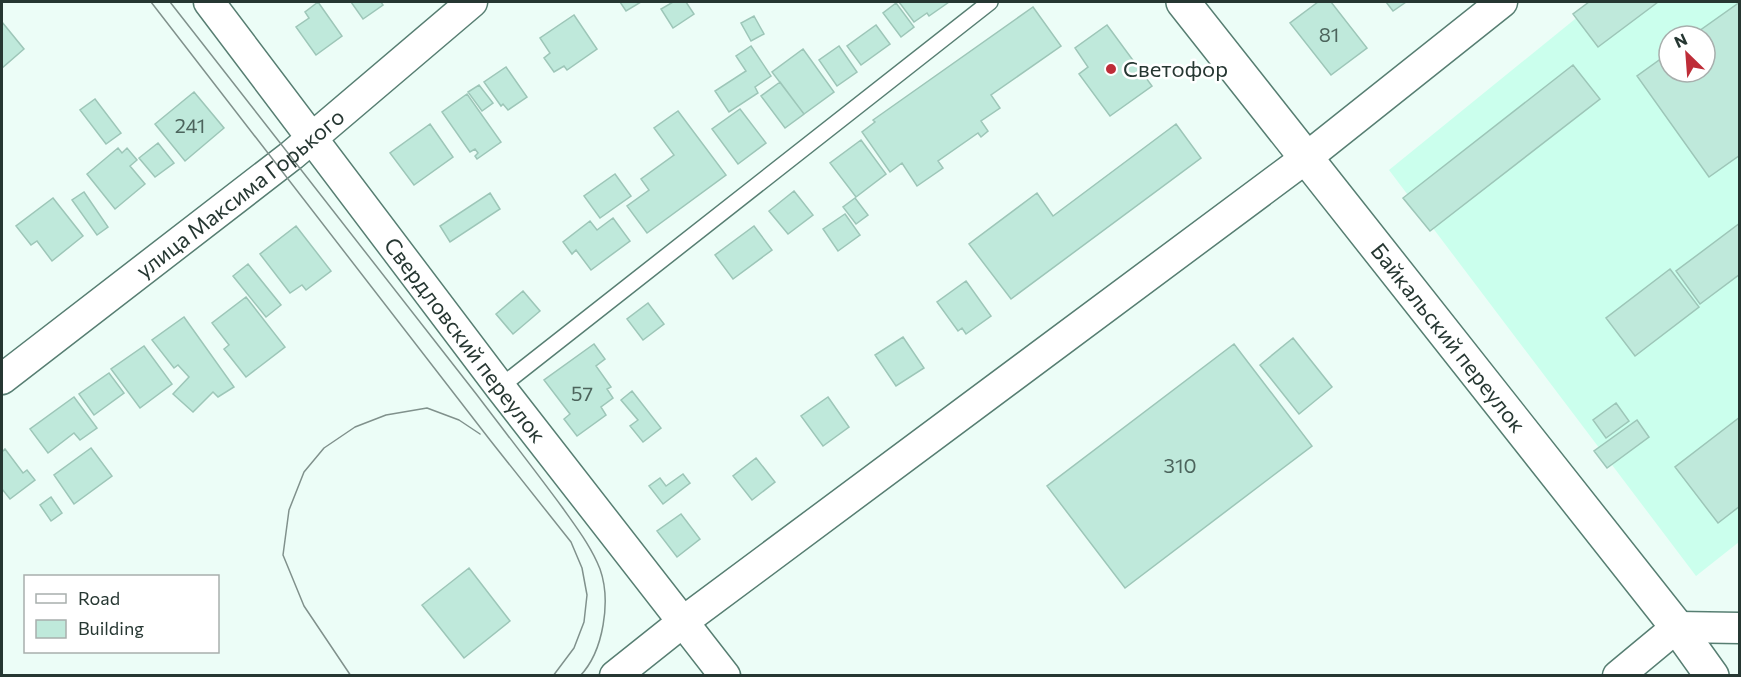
<svg xmlns="http://www.w3.org/2000/svg" width="1741" height="677" viewBox="0 0 1741 677" font-family="Commissioner,sans-serif">
	<style>
		.built { fill: #cbffed; fill-rule: evenodd }
		.building { fill: #bfe9db; stroke: #9dc6b8; stroke-width: 1.5 }
		.lines { fill: none; stroke-linecap: round; stroke-linejoin: round }
		.lane-casing { stroke: #577e72; stroke-width: 18 }
		.street-casing { stroke: #577e72; stroke-width: 33 }
		.secondary-casing { stroke: #577e72; stroke-width: 36 }
		.lane { stroke: #fff; stroke-width: 15 }
		.street { stroke: #fff; stroke-width: 30 }
		.secondary { stroke: #fff; stroke-width: 33 }
		.tram { stroke: #80918c; stroke-width: 1.5 }
		.poi-dot { fill: #be2d38; stroke: #fff; stroke-width: 2 }
		.labels { text-anchor: middle; stroke-width: 5; stroke-linejoin: round; paint-order: stroke }
		.number-label { font-size: 20px; fill: #4c645c }
		.poi-label { font-size: 22px; fill: #263732; stroke: #fff; text-anchor: start }
		.street-label { font-size: 22px; fill: #263732; stroke: #fff }
	</style>
	<rect width="100%" height="100%" fill="#ecfdf7"/>
	<!-- built -->
	<path class="built" d="M1596 2H1739V542L1696 576 1389 170ZM1669 36H1705V72H1669Z"/>
	<!-- building -->
	<path class="building" d="M318 2 342 36 316 55 296 27 309 18 305 12Z
		M351 2H381L383 5 363 19Z
		M620 2H641L626 11Z
		M673 2H686L694 14 673 28 661 9Z
		M899 2H949L929 16 927 13 914 22Z
		M1318 2H1331L1367 48 1331 75 1290 23Z
		M1386 2H1406L1393 11Z
		M1589 2H1658L1598 47 1573 14Z
		M1740 2V155L1709 177 1637 76 1669 53V72H1705V36H1692Z
		M896 3 914 27 901 37 883 13Z
		M1033 7 1061 46 991 95 1000 108 981 121 988 131 981 137 978 133 938 161 943 168 917 186 902 163 890 172 862 132 875 122 873 120Z
		M574 15 597 49 567 70 564 66 554 72 544 58 550 53 540 38Z
		M754 16 764 34 751 41 741 23Z
		M2 22 24 49 2 68Z
		M876 25 890 44 861 65 847 46Z
		M1107 25 1152 86 1110 116 1079 74 1088 67 1075 48Z
		M751 46 771 76 755 87 758 93 729 112 715 91 746 71 736 56Z
		M839 46 857 72 837 86 819 60Z
		M803 49 834 92 804 114 772 72Z
		M1573 65 1600 99 1430 231 1403 198Z
		M506 67 527 97 508 110 503 104 501 106 484 82Z
		M780 82 804 114 785 128 761 96Z
		M479 85 493 103 482 111 468 92Z
		M194 92 224 128 185 161 155 124Z
		M467 94 501 142 477 159 475 156 478 153 475 149 470 152 442 112Z
		M95 99 121 133 106 144 80 110Z
		M740 109 766 143 738 164 712 129Z
		M678 111 726 175 647 233 627 206 649 190 641 179 674 155 654 128Z
		M430 124 453 157 414 185 390 153Z
		M1176 124 1201 158 1011 299 969 244 1037 193 1053 216Z
		M861 140 886 174 856 197 830 163Z
		M158 143 174 163 155 177 139 158Z
		M118 148 122 153 127 148 137 160 130 166 145 184 115 209 87 174Z
		M615 174 631 196 600 218 584 196Z
		M794 191 813 215 788 234 769 211Z
		M84 192 108 227 97 235 72 200Z
		M490 193 500 209 450 242 440 226Z
		M53 198 83 236 52 261 37 241 31 245 16 226Z
		M855 198 868 215 856 224 843 207Z
		M845 214 860 235 838 251 823 229Z
		M613 218 630 241 591 270 576 250 572 254 563 242 590 221 597 230Z
		M1740 223V274L1700 304 1676 271Z
		M296 226 331 271 306 290 302 285 290 293 260 254Z
		M754 226 772 250 733 279 715 255Z
		M248 264 281 305 266 317 233 276Z
		M1670 269 1699 307 1635 356 1606 318Z
		M966 281 991 316 966 334 962 328 958 331 937 302Z
		M523 291 540 311 513 334 496 314Z
		M246 297 285 347 246 377 224 349 229 345 212 323Z
		M648 303 664 324 643 340 627 319Z
		M184 317 234 387 218 397 213 392 193 412 173 394 189 377 178 365 174 368 152 340Z
		M903 337 924 368 896 386 875 355Z
		M1293 338 1332 387 1299 414 1260 365Z
		M594 344 605 359 596 366 611 387 607 389 613 398 601 407 606 415 577 436 564 419 570 414 544 380Z
		M1234 344 1312 446 1125 588 1047 486Z
		M144 346 172 384 140 408 111 369Z
		M109 373 124 393 94 415 79 394Z
		M632 391 661 428 643 442 630 426 638 420 621 400Z
		M74 397 97 428 80 440 74 433 48 453 30 429Z
		M828 397 849 427 823 446 801 416Z
		M1616 403 1629 421 1606 438 1593 420Z
		M1740 417V506L1718 523 1675 467Z
		M1637 420 1649 437 1607 468 1594 451Z
		M91 448 112 476 74 504 54 475Z
		M5 449 23 473 27 470 35 480 10 499 2 489V452Z
		M756 458 775 482 752 500 733 476Z
		M683 474 690 483 663 504 649 486 660 478 666 486Z
		M51 497 62 513 51 521 40 505Z
		M681 514 700 539 677 557 657 531Z
		M469 568 510 621 464 658 422 605Z"/>
	<g class="lines">
		<defs>
			<path id="lane" d="M500 387 990 2"/>
			<g id="street">
				<path id="s1" d="M209 2 500 387 725 676"/>
				<path id="s2" d="M2 379 292 155 472 2"/>
				<path d="M615 676 684 621 1306 158 1502 2"/>
				<path d="M1618 676 1677 627 1740 628"/>
			</g>
			<g id="secondary">
				<path id="s3" d="M1183 2 1677 627 1712 676"/>
			</g>
		</defs>
		<!-- lane casing -->
		<use href="#lane" class="lane-casing"/>
		<!-- street casing -->
		<use href="#street" class="street-casing"/>
		<!-- secondary casing -->
		<use href="#secondary" class="secondary-casing"/>
		<!-- lane -->
		<use href="#lane" class="lane"/>
		<!-- street -->
		<use href="#street" class="street"/>
		<!-- secondary -->
		<use href="#secondary" class="secondary"/>
		<!-- tram -->
		<path class="tram" d="M151 2 490 440 571 542 582 568 587 595 584 622 574 648 553 676
			M170 2C273 132 375 263 477 395 505 432 534 469 562 507 576 527 591 546 600 569 611 600 604 651 580 676
			M351 676 304 606 283 555 289 510 304 472 324 448 355 427 386 415 427 408 459 420 480 434"/>
	</g>
	<!-- markers -->
	<circle class="poi-dot" cx="1111" cy="69" r="6"/>
	<g class="labels">
		<!-- number labels -->
		<g class="number-label">
			<text x="1329" y="42">81</text>
			<text x="190" y="133">241</text>
			<text x="582" y="401">57</text>
			<text x="1180" y="473">310</text>
		</g>
		<!-- poi labels -->
		<g class="poi-label">
			<text x="1123" y="77">Светофор</text>
		</g>
		<!-- street labels -->
		<g class="street-label">
			<text dy="8" stroke="none"><textPath href="#s2" startOffset="302">улица Максима Горького</textPath></text>
			<text dy="8" stroke="none"><textPath href="#s3" startOffset="428">Байкальский переулок</textPath></text>
			<text dy="8" stroke="none"><textPath href="#s1" startOffset="424">Свердловский переулок</textPath></text>
		</g>
	</g>
	<!-- border -->
	<rect width="1741" height="677" fill="none" stroke="#263732" stroke-width="6"/>
	<!-- legend -->
	<rect x="24" y="575" width="195" height="78" fill="#ffffff" stroke="#a8afad" stroke-width="1.5"/>
	<rect x="36" y="594" width="30" height="9" fill="#ffffff" stroke="#a8afad" stroke-width="1.5"/>
	<text x="78" y="605" font-size="18" fill="#263732">Road</text>
	<rect x="36" y="620" width="30" height="18" fill="#bfe9db" stroke="#a8afad" stroke-width="1.5"/>
	<text x="78" y="635" font-size="18" fill="#263732">Building</text>
	<!-- north arrow -->
	<g transform="translate(1687 54) rotate(335)"><circle r="28" fill="#ffffff" stroke="#a8afad" stroke-width="1.5"/>
	<path d="M0-4.5L10 22L0 15L-10 22Z" fill="#be2d38"/>
	<text y="-9" font-size="16" font-weight="bold" text-anchor="middle" fill="#263732">N</text>
	</g>
</svg>
